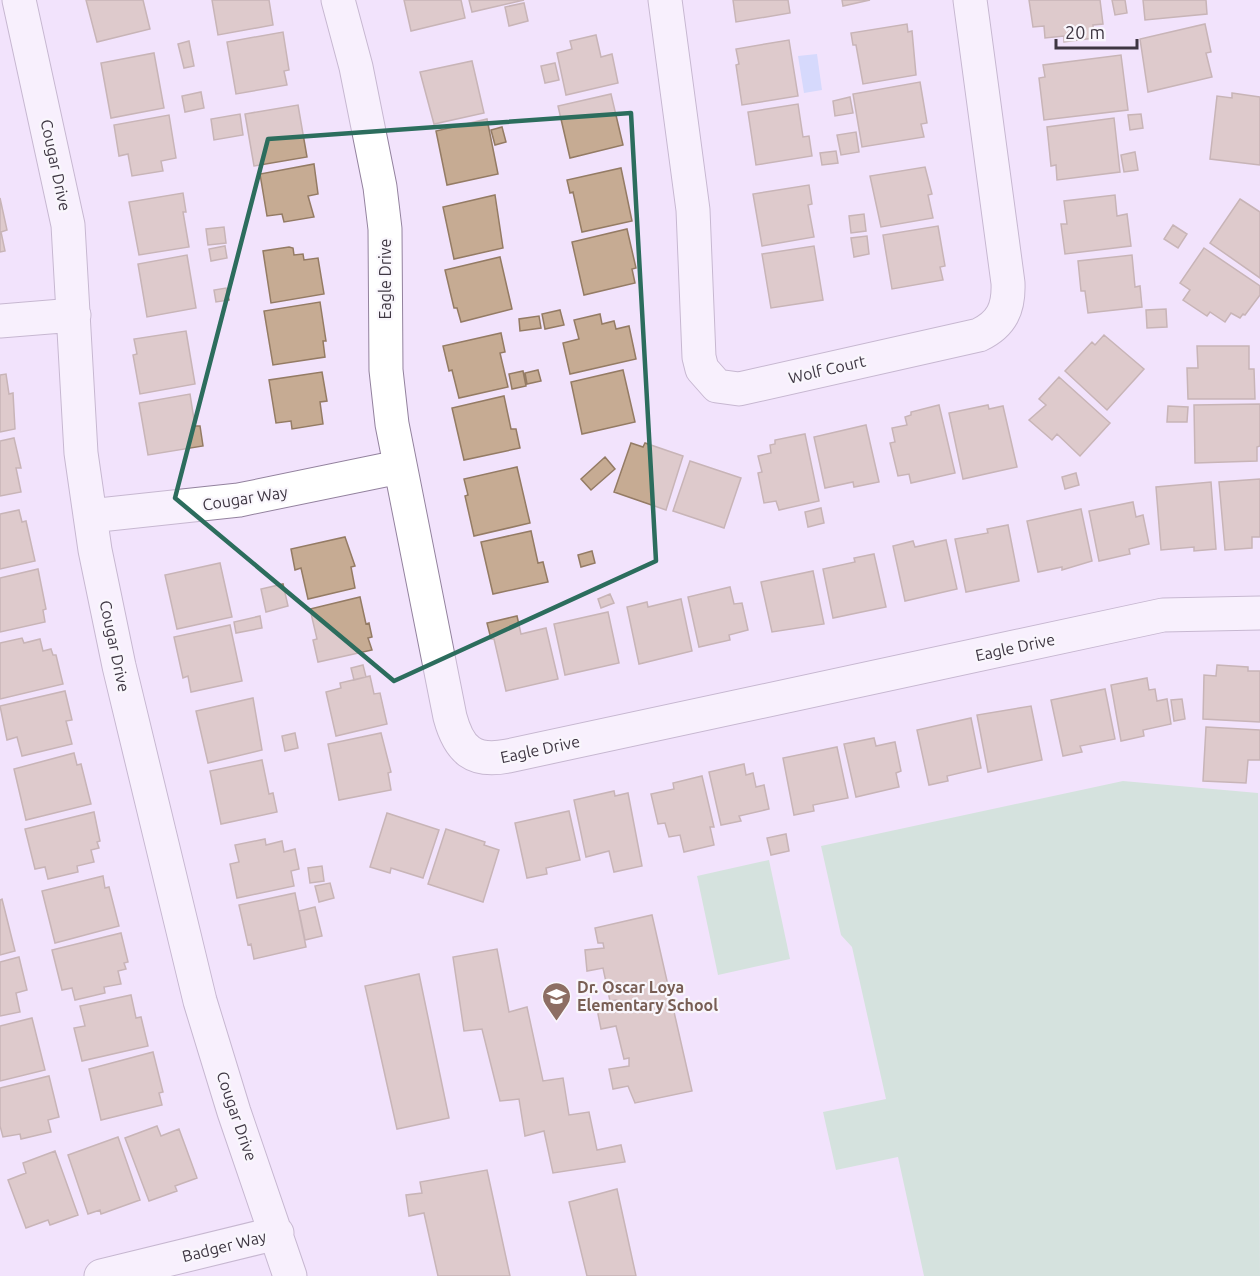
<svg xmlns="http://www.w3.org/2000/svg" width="1260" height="1276" viewBox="0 0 1260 1276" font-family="Ubuntu,sans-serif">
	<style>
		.green { fill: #b2e1bb }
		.water { fill: #b4ccfd }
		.building { fill: #c6ab93; stroke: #947b64; stroke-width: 1.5 }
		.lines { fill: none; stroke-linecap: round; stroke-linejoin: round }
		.minor-casing { stroke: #93829e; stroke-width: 35 }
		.minor { stroke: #fff; stroke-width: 33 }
		.marked { fill: none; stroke: #2c6d5d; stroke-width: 4.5; stroke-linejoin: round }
		.labels { text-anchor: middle; stroke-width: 4.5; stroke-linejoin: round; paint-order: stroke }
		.street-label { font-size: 16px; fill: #3e3642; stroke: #f9f6fc }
		.education-label { font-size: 16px; font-weight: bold; fill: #785e54; stroke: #f9f6fc; text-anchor: start }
	</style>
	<rect width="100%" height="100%" fill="#f2e3fc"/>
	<!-- green -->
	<path class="green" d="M1123 781 1258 793 1260 1276H924L898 1157 836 1170 823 1112 886 1099 852 947 841 935 821 846Z
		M769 860 790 959 718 975 697 876Z"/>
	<!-- water -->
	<path class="water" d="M817 54 822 90 804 93 798 56Z"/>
	<!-- building -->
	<path class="building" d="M86 0H143L150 29 97 42Z
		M212 0H269L273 25 218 35Z
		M404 0H461L465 18 411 31Z
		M469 0H524L472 12Z
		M733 0H788L790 13 736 22Z
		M842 0H870L843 6Z
		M1029 0H1100L1103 24 1093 25 1094 38 1064 42V36L1045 38 1044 26 1033 27Z
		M1112 0H1125L1127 13 1115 15Z
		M1143 0H1206L1207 14 1145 20Z
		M524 3 528 21 509 26 505 7Z
		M907 24 908 32 912 31 916 75 863 84 856 45H853L851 33Z
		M1205 24 1211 52 1206 53 1212 77 1148 92 1140 39Z
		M283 32 289 70 284 71 287 85 236 94 227 42Z
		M596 35 601 57 612 54 618 83 566 95 557 53 572 49 570 41Z
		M789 40 798 96 742 105 736 65 739 64 736 49Z
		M189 41 194 66 184 68 178 44Z
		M154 53 164 108 111 118 101 63Z
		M1121 55 1128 110 1044 120 1039 78 1045 77 1043 65Z
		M472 61 484 113 434 124 420 72Z
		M555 63 559 80 545 83 541 66Z
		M920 82 927 123 921 124 924 137 862 147 853 94Z
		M201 92 204 108 185 112 182 96Z
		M1232 93 1260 97V165L1210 159 1217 96 1232 98Z
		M611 94 623 145 570 158 558 106Z
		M850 97 853 113 835 116 833 101Z
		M798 104 803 137 809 136 812 156 756 165 748 112Z
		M298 105 307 157 254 166 245 114Z
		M240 114 243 135 214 140 211 119Z
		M1141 114 1143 128 1130 130 1128 115Z
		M169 115 176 158 161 161 163 171 132 176 128 154 119 156 114 125Z
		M1114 118 1120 172 1057 180 1056 165 1051 166 1047 127Z
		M487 119 498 174 447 185 436 131Z
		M502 127 506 142 495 145 491 130Z
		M856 132 859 152 841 155 837 135Z
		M836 151 838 163 822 165 820 153Z
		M1135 152 1138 170 1124 172 1121 155Z
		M314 164 318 194 308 196 314 217 284 222 282 214 267 216 260 174Z
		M925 167 932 194 928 195 933 218 881 227 870 176Z
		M621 168 632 221 582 232 573 192 570 193 567 180Z
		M809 185 812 204 808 205 814 237 762 246 753 194Z
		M183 193 186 212H183L189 247 139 255 129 202Z
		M495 195 503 248 454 259 443 207Z
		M1115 195 1117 216 1127 214 1131 246 1065 254 1061 224H1067L1064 201Z
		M0 198 7 230 1 232 5 251 0 252Z
		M1240 199 1260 212V278L1210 243Z
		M864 214 866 231 851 233 849 216Z
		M1173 225 1187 234 1178 248 1164 239Z
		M938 226 945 266 940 267 943 280 892 289 883 235Z
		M224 227 226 243 208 245 206 229Z
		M627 229 636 268 632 269 635 283 584 295 572 242Z
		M867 236 869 254 854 257 851 238Z
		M225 246 227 258 211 261 209 249Z
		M814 246 823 300 771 308 762 254Z
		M289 247 293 248 294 255 303 254 304 260 318 258 324 294 271 303 263 251Z
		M1204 248 1260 286V295L1245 315 1243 314 1240 318 1231 313 1225 322 1210 312 1207 316 1183 300 1190 290 1180 283Z
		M187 255 196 308 147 317 138 264Z
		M1132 255 1135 287 1140 286 1142 307 1088 313 1085 291H1081L1078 261Z
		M500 257 512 309 461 322 457 308H454L445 270Z
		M226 288 229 300 216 302 214 290Z
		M320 302 326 341H323L325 357 273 365 264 311Z
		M1166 309 1167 327 1147 328 1146 310Z
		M560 310 564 325 545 329 542 314Z
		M600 314 602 324 614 321 616 329 629 326 636 359 570 374 563 343 579 339 574 320Z
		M539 316 541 328 520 331 519 319Z
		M186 331 195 384 140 394 133 355 137 354 134 339Z
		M501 333 505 352 500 353 508 387 459 398 452 370 449 371 443 346Z
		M1104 335 1144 369 1107 410 1065 371 1092 342 1095 345Z
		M1197 346H1249V369H1254L1255 399H1188L1187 368H1198Z
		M538 370 541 381 527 384 525 373Z
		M623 370 635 422 582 434 571 382Z
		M523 371 526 386 512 389 509 374Z
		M322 372 327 401 320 402 323 424 292 429 291 421 276 423 269 380Z
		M6 374 9 394 13 393 15 429 0 432V375Z
		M1059 377 1110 423 1080 456 1057 434 1052 440 1029 420 1046 405 1039 399Z
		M190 394 195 426H200L203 446 148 455 139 403Z
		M504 396 511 429H516L520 448 464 460 452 408Z
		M1260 404V446L1257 447V461L1195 463 1194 405Z
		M939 405 955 473 911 483 909 474 898 476 890 443 895 442 892 428 907 425 905 417 911 415V412Z
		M988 405 989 409 1003 406 1017 467 963 479 949 413Z
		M1168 406 1188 407 1187 422H1167Z
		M866 425 879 482 854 487 853 482 825 488 814 437Z
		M805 434 819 501 779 510 776 501 764 503 758 473 762 472 758 456 771 453 770 445 775 444V440Z
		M14 438 21 468H16L21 492 0 496V441Z
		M631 443 643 447 645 443 683 456 666 510 614 492Z
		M605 457 615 469 591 490 581 479Z
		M690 461 741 478 724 528 673 511Z
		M517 467 530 523 474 536 465 496 468 495 464 479Z
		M1076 473 1079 485 1065 489 1062 477Z
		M1260 479V537H1252V548L1225 550 1219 482Z
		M1211 482 1216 549 1194 551V547L1161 550 1156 487Z
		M1133 502 1136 517 1143 515 1149 544 1129 549 1130 554 1099 561 1089 511Z
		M821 508 824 523 808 527 805 512Z
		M1081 509 1092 561 1062 570V567L1038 572 1027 521Z
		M19 510 22 522 26 521 35 561 0 569V514Z
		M1008 525 1019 581 966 592 955 539 988 533 987 529Z
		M531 531 538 563 543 562 548 582 493 594 481 542Z
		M345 537 355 566 351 567 355 588 308 599 301 568 295 570 291 549Z
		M946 540 957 589 905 601 893 546 913 541 915 547Z
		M592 551 595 563 581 567 578 555Z
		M874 554 886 607 833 618 823 569 855 562 854 558Z
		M220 563 232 617 177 629 165 575Z
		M38 569 46 609 43 610 45 622 0 632V578Z
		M813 571 824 624 772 632 761 582Z
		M283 584 288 606 266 612 261 589Z
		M730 587 734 604 742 603 748 630 729 635 730 640 699 647 688 597Z
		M610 594 614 603 601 608 598 599Z
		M360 597 366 624 369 623 372 637 368 638 372 650 318 662 313 640 317 639 310 609Z
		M681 599 692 651 639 664 627 607 647 602 648 607Z
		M608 612 619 663 565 675 554 624Z
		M260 616 262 628 236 633 234 622Z
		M517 616 521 634 546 628 558 679 506 691 494 639H491L487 623Z
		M230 625 242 681 191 692 188 676 183 678 174 637Z
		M22 638 24 643 40 639 43 651 51 649 53 655H56L63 684 0 699V643Z
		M363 665 366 677 354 680 351 668Z
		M1217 665 1248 667V671H1260V722L1203 719 1204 675 1216 676Z
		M370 676 374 694 380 693 387 724 336 736 326 692 341 688 340 683Z
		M1147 678 1149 690 1155 689 1157 701 1167 699 1171 724 1143 730 1144 736 1121 741 1111 685Z
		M1105 689 1115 739 1080 746 1082 752 1063 756 1051 700Z
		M65 691 72 720 66 721 72 744 22 756 17 737 7 740 0 706Z
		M253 698 262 750 208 763 196 711Z
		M1182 699 1185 719 1174 721 1171 700Z
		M1031 706 1042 760 988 772 977 715Z
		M971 718 981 768 947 776 948 781 929 785 917 730Z
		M1206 727 1260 730V760H1248L1246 783 1203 781Z
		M295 733 298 748 285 751 282 736Z
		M381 733 391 772 388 773 391 790 339 800 328 744Z
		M874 738 876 746 895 742 901 771 896 773 899 787 856 797 844 744Z
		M837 747 848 798 813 805 814 811 794 815 783 758Z
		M74 753 77 765 81 764 91 804 26 820 14 769Z
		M262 760 269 794 273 793 277 812 221 824 210 771Z
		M744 764 746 775 753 773 756 787 764 785 769 809 739 816 741 821 721 825 709 772Z
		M702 776 714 827H710L714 845 684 852 680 835 669 837 665 823 658 824 651 794 674 789 673 783Z
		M614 791 615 796 628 793 642 866 614 872 609 851 586 857 574 800Z
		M569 811 580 860 546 868 547 874 527 878 515 823Z
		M94 812 100 841 97 842 99 848 91 850 94 862 77 866 78 872 48 879 45 867 35 869 25 829Z
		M387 813 439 830 423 878 391 868 390 873 370 867Z
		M446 829 485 842 484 845 499 850 483 902 428 884Z
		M786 834 789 851 771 855 767 838Z
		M265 839 266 845 282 841 284 852 295 849 299 869 291 871 294 886 237 898 230 864 239 862 235 845Z
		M322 866 324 881 310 883 308 868Z
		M103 876 105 888 109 887 119 926 55 943 42 891Z
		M330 883 334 898 319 902 315 886Z
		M295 893 306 947 254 959 251 944 248 945 239 905Z
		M2 899 15 951 0 955V900Z
		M315 907 322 936 305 940 299 911Z
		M652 915 692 1091 635 1103 628 1086 613 1089 609 1069 629 1066V1058L624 1059 616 1026 601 1029 597 1009 617 1006 616 1000 610 1001 603 968 587 971 585 950 604 948 603 943H598L595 928Z
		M121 933 128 962 124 963 126 969 118 971 121 984 104 987 105 993 75 1000 72 988 62 990 52 950Z
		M497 949 509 1012 527 1007 543 1081 563 1078 569 1115 589 1112 597 1150 621 1145 625 1162 553 1173 544 1131 525 1136 519 1099 500 1101 482 1029 464 1031 453 957Z
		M19 957 27 990 16 993 20 1012 0 1016V962Z
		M419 974 449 1118 397 1129 365 986Z
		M131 995 136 1018 141 1017 148 1046 82 1061 74 1028 85 1026 80 1006Z
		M32 1018 45 1070 0 1081V1026Z
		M153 1052 163 1092 159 1093 162 1105 101 1120 89 1069Z
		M49 1076 59 1117 48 1120 51 1132 21 1139 20 1134 3 1137 0 1126V1088Z
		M157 1126 161 1136 179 1129 197 1178 175 1186 177 1191 149 1201 125 1138Z
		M118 1137 140 1200 101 1214 100 1210 88 1214 68 1155Z
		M55 1151 78 1215 50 1225 48 1220 26 1228 8 1180 26 1173 23 1163Z
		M487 1170 510 1276H438L424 1213 409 1216 406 1195 422 1193 420 1182Z
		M617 1189 636 1276H587L569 1202Z"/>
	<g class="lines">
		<defs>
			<path id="minor" d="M19 0 68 225 81 453 95 550 119 666 200 1001 234 1112 290 1276
				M338 0 356 67 380 187 385 229 386 370 392 424 450 717C459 750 473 763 508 756L1163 615 1260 613
				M665 0 693 210 699 357 702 369 717 386 739 389 979 335C1002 324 1009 308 1008 283L970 0
				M0 321 74 315
				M90 516 239 500 399 467
				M101 1276 277 1233"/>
		</defs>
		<!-- minor casing -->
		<use href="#minor" class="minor-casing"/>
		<!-- minor -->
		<use href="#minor" class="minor"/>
	</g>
	<!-- marked area -->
	<path d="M0 0H1260V1276H0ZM631 113 656 561 394 681 175 498 268 139Z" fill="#f2e3fc" fill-opacity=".55" fill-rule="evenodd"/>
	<path class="marked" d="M631 113 656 561 394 681 175 498 268 139Z"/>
	<!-- icons -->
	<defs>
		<symbol id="school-pin" viewBox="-11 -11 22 30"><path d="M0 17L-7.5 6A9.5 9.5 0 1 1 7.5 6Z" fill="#8d6e63" stroke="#f9f6fc"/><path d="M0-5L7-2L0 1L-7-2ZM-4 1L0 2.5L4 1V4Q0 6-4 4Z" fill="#fff"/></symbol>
	</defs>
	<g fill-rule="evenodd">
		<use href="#school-pin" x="540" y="980" width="33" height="45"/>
	</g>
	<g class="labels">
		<!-- street labels -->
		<g class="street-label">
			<text transform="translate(56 165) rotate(78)" y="6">Cougar Drive</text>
			<text transform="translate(385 279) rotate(-90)" y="6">Eagle Drive</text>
			<text transform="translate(827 369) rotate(-13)" y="6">Wolf Court</text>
			<text transform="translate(245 498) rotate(-9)" y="6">Cougar Way</text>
			<text transform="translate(115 646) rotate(78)" y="6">Cougar Drive</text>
			<text transform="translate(1015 647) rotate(-12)" y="6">Eagle Drive</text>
			<text transform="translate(540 749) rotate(-12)" y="6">Eagle Drive</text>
			<text transform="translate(237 1116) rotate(71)" y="6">Cougar Drive</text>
			<text transform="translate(224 1246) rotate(-14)" y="6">Badger Way</text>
		</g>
		<!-- education labels -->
		<g class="education-label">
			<text x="577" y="993">Dr. Oscar Loya<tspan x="577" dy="18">Elementary School</tspan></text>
		</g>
	</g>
	<!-- scale -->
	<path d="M1056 39v9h81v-9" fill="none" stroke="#3e3642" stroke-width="3"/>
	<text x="1065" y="39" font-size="18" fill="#3e3642" stroke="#f9f6fc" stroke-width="4.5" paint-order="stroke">20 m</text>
</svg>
